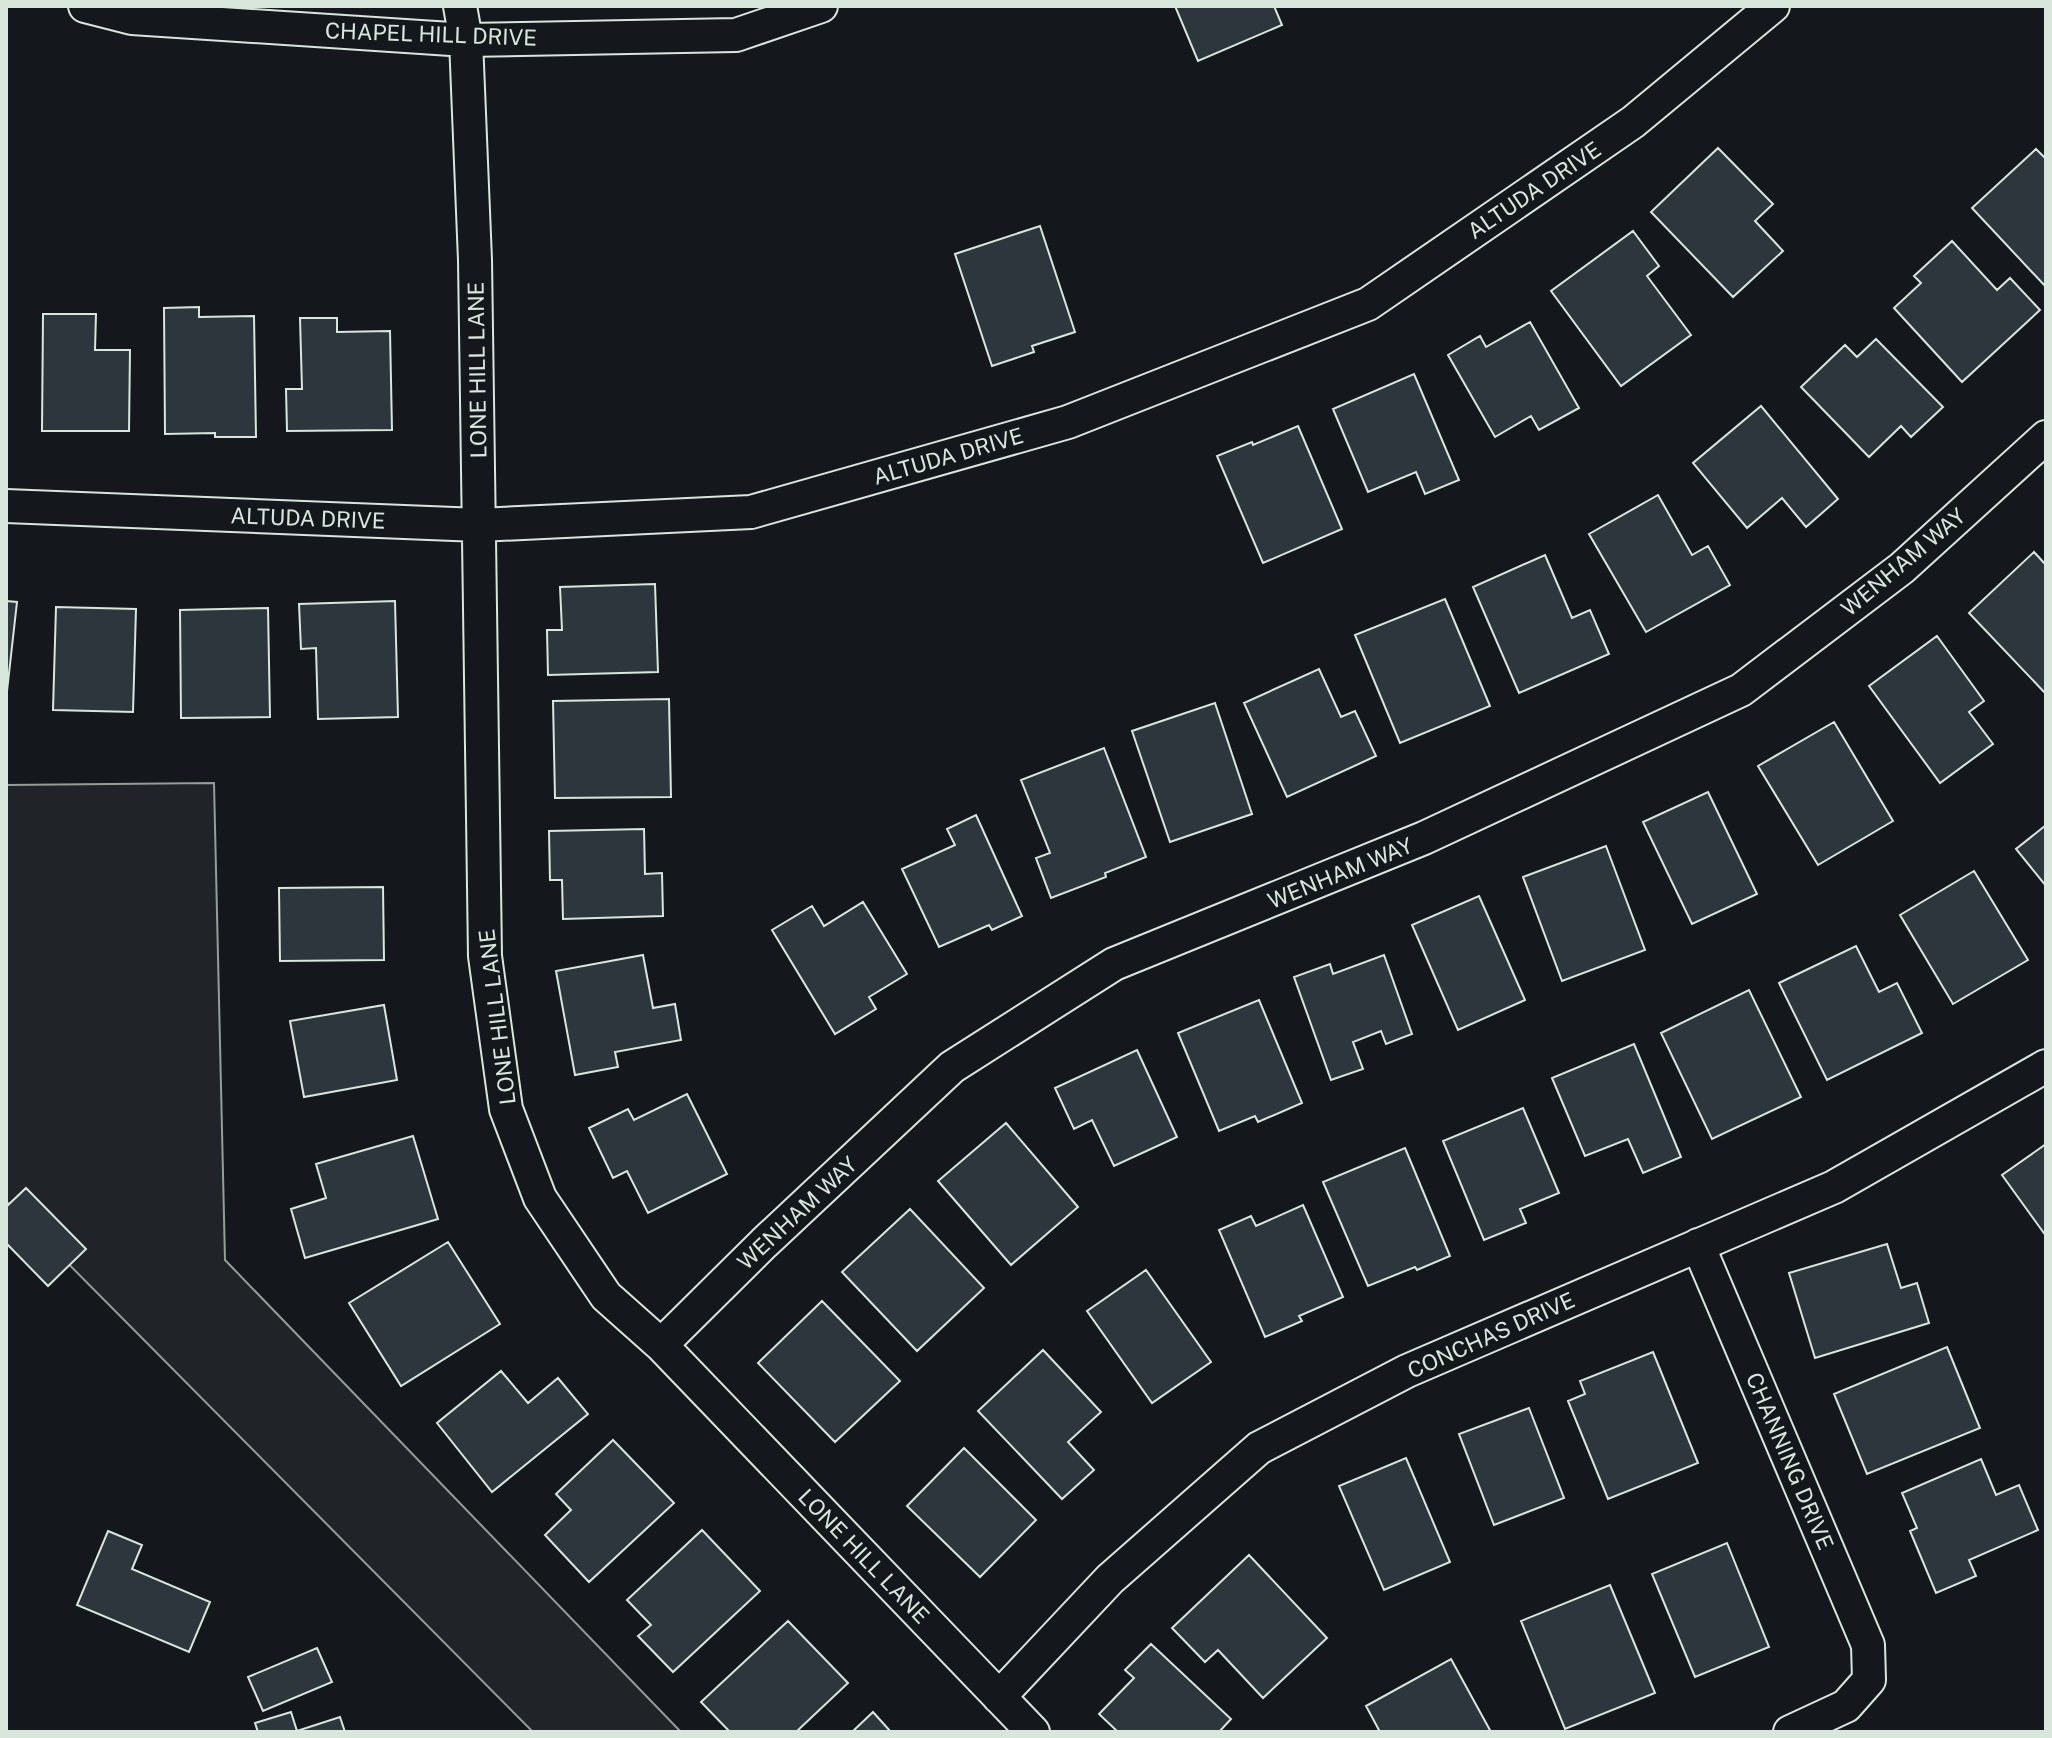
<svg xmlns="http://www.w3.org/2000/svg" width="2052" height="1738" viewBox="0 0 2052 1738" font-family="'Public Sans',sans-serif">
	<style>
		.green { fill: #202428; stroke: #939e99; stroke-width: 2 }
		.building { fill: #2c363c; stroke: #d8e6dc; stroke-width: 2 }
		.lines { fill: none; stroke-linecap: round; stroke-linejoin: round }
		.street-casing { stroke: #d8e6dc; stroke-width: 36 }
		.street { stroke: #14181c; stroke-width: 32 }
		.labels { text-anchor: middle; stroke-width: 6; stroke-linejoin: round; paint-order: stroke }
		.street-label { font-size: 22px; fill: #d8e6dc; stroke: #14181c }
	</style>
	<rect width="100%" height="100%" fill="#14181c"/>
	<!-- green -->
	<path class="green" d="M214 783 225 1260 681 1732H533L6 1201V785Z"/>
	<!-- building -->
	<path class="building" d="M1175 6H1274L1282 25 1198 61Z
		M1718 148 1773 204 1755 221 1783 251 1733 297 1651 212Z
		M2036 149 2046 159V287L1972 208Z
		M1040 226 1075 332 1032 346 1034 352 992 366 955 254Z
		M1633 231 1659 266 1647 276 1691 335 1621 386 1551 291Z
		M1952 241 1997 290 2010 278 2040 310 1962 382 1894 308 1921 283 1914 276Z
		M199 307V317L254 316 256 437H215V433L165 434 164 308Z
		M43 314H96L95 350H130L129 431H42Z
		M300 318H337V332L390 331 392 430 287 431 286 389H302Z
		M1530 322 1579 408 1539 430 1531 416 1495 437 1448 355 1480 336 1486 347Z
		M1876 339 1943 407 1911 437 1901 426 1869 457 1801 387 1845 345 1857 357Z
		M1414 374 1459 480 1425 494 1416 472 1368 492 1333 409Z
		M1761 406 1838 499 1806 527 1782 498 1747 528 1693 463Z
		M1298 426 1342 529 1263 563 1217 456 1252 442 1253 445Z
		M1658 495 1692 555 1708 546 1730 585 1646 632 1589 534Z
		M2034 552 2046 565 2045 693 1969 613Z
		M1545 555 1572 618 1590 610 1609 654 1519 693 1473 587Z
		M655 584 658 672 548 675 547 630H562L560 587Z
		M1445 599 1490 706 1400 743 1355 635Z
		M6 601 17 602 6 700Z
		M395 601 398 717 318 719 316 648 301 649 299 604Z
		M56 607 136 609 133 712 53 710Z
		M268 608 270 717 181 718 180 610Z
		M1937 636 1984 701 1969 712 1993 744 1940 783 1869 686Z
		M1319 669 1341 717 1355 711 1376 756 1287 797 1244 703Z
		M669 699 671 797 555 798 553 701Z
		M1215 703 1252 814 1170 842 1132 731Z
		M1834 722 1893 821 1818 865 1758 766Z
		M1104 748 1146 857 1105 873 1106 877 1051 898 1036 858 1050 853 1021 780Z
		M1708 792 1757 894 1692 924 1643 822Z
		M976 815 1022 916 992 930 989 925 939 947 902 869 955 845 947 829Z
		M2046 825V886L2016 849Z
		M644 829 645 874 662 873 663 916 563 919 562 880H550L549 831Z
		M1606 846 1645 950 1562 981 1523 877Z
		M1974 871 2028 960 1953 1004 1900 915Z
		M383 887 384 960 280 961 279 888Z
		M1479 896 1525 1000 1458 1030 1412 925Z
		M863 902 907 974 869 997 876 1009 835 1034 772 930 812 906 824 926Z
		M1856 946 1879 992 1897 983 1922 1033 1827 1080 1779 983Z
		M643 955 653 1008 675 1004 681 1040 615 1052 618 1067 575 1075 556 971Z
		M1384 955 1412 1034 1386 1044 1381 1031 1353 1042 1363 1069 1331 1080 1294 977 1330 964 1333 974Z
		M1749 990 1801 1097 1712 1139 1661 1033Z
		M1259 1000 1302 1103 1258 1122 1255 1116 1219 1131 1178 1033Z
		M384 1005 397 1080 304 1097 290 1021Z
		M1634 1044 1681 1157 1643 1173 1628 1139 1585 1156 1552 1078Z
		M1137 1050 1177 1137 1114 1166 1092 1120 1074 1129 1055 1088Z
		M687 1094 727 1174 648 1213 627 1171 613 1178 589 1128 628 1109 634 1120Z
		M1523 1108 1559 1193 1520 1209 1526 1223 1484 1240 1443 1141Z
		M1006 1123 1078 1207 1011 1265 938 1181Z
		M413 1136 438 1219 305 1258 291 1209 326 1198 316 1164Z
		M2046 1144V1236L2002 1175Z
		M1405 1148 1450 1256 1417 1270 1415 1267 1368 1286 1323 1182Z
		M26 1188 86 1249 48 1286 6 1243V1207Z
		M1303 1205 1343 1297 1299 1316 1302 1321 1265 1337 1219 1230 1251 1216 1256 1226Z
		M910 1209 984 1288 917 1351 842 1272Z
		M448 1242 500 1324 401 1386 349 1303Z
		M1887 1244 1901 1288 1917 1283 1929 1323 1815 1358 1789 1273Z
		M1146 1270 1211 1362 1152 1403 1087 1311Z
		M822 1301 900 1381 835 1442 758 1363Z
		M1947 1347 1980 1428 1867 1474 1834 1394Z
		M1043 1350 1101 1412 1068 1442 1094 1470 1062 1499 978 1411Z
		M1653 1352 1698 1463 1608 1499 1568 1401 1585 1394 1580 1381Z
		M501 1371 528 1403 558 1378 588 1414 492 1492 437 1423Z
		M1529 1408 1564 1498 1494 1525 1459 1434Z
		M613 1440 674 1503 589 1582 545 1535 571 1510 556 1494Z
		M964 1448 1036 1520 980 1577 907 1506Z
		M1406 1458 1450 1562 1384 1590 1339 1486Z
		M1981 1459 1996 1495 2019 1485 2038 1530 1969 1560 1976 1576 1936 1593 1910 1531 1917 1528 1902 1493Z
		M702 1530 760 1591 673 1672 638 1636 651 1625 627 1600Z
		M108 1531 142 1545 132 1569 210 1602 189 1652 77 1605Z
		M1727 1543 1769 1647 1695 1677 1652 1574Z
		M1249 1555 1327 1638 1263 1698 1218 1650 1205 1662 1172 1628Z
		M1610 1585 1655 1693 1565 1729 1521 1621Z
		M788 1621 848 1683 796 1732H730L701 1702Z
		M1151 1644 1231 1719 1219 1732H1118L1099 1714 1134 1678 1125 1670Z
		M317 1648 332 1682 263 1711 248 1677Z
		M1451 1659 1491 1732H1380L1366 1706Z
		M291 1712 297 1731 340 1717 345 1732H258L255 1723Z
		M873 1712 891 1732H852Z"/>
	<g class="lines">
		<defs>
			<path id="street" d="M85 6 132 18 466 40 736 35 821 6
				M460 6 466 40 475 260 485 956 506 1109 540 1198 606 1296 661 1345 1033 1732
				M6 506 479 525 751 512 1068 422 1368 304 1633 122 1773 6
				M1698 1245 1868 1645 1869 1680 1846 1706 1790 1732
				M661 1345 764 1243 952 1067 1114 964 1424 838 1741 690 1902 568 2046 437
				M999 1697 1110 1579 1259 1448 1407 1371 1834 1187 2046 1066"/>
		</defs>
		<!-- street casing -->
		<use href="#street" class="street-casing"/>
		<!-- street -->
		<use href="#street" class="street"/>
	</g>
	<g class="labels">
		<!-- street labels -->
		<g class="street-label">
			<text transform="translate(431 34) rotate(2)" y="8">CHAPEL HILL DRIVE</text>
			<text transform="translate(1534 190) rotate(-34)" y="8">ALTUDA DRIVE</text>
			<text transform="translate(477 370) rotate(-91)" y="8">LONE HILL LANE</text>
			<text transform="translate(948 456) rotate(-16)" y="8">ALTUDA DRIVE</text>
			<text transform="translate(308 518) rotate(2)" y="8">ALTUDA DRIVE</text>
			<text transform="translate(1903 562) rotate(-40)" y="8">WENHAM WAY</text>
			<text transform="translate(1340 873) rotate(-22)" y="8">WENHAM WAY</text>
			<text transform="translate(497 1017) rotate(-97)" y="8">LONE HILL LANE</text>
			<text transform="translate(797 1213) rotate(-43)" y="8">WENHAM WAY</text>
			<text transform="translate(1491 1335) rotate(-24)" y="8">CONCHAS DRIVE</text>
			<text transform="translate(1790 1461) rotate(67)" y="8">CHANNING DRIVE</text>
			<text transform="translate(864 1556) rotate(46)" y="8">LONE HILL LANE</text>
		</g>
	</g>
	<!-- border -->
	<rect width="2052" height="1738" fill="none" stroke="#d8e6dc" stroke-width="16"/>
</svg>
